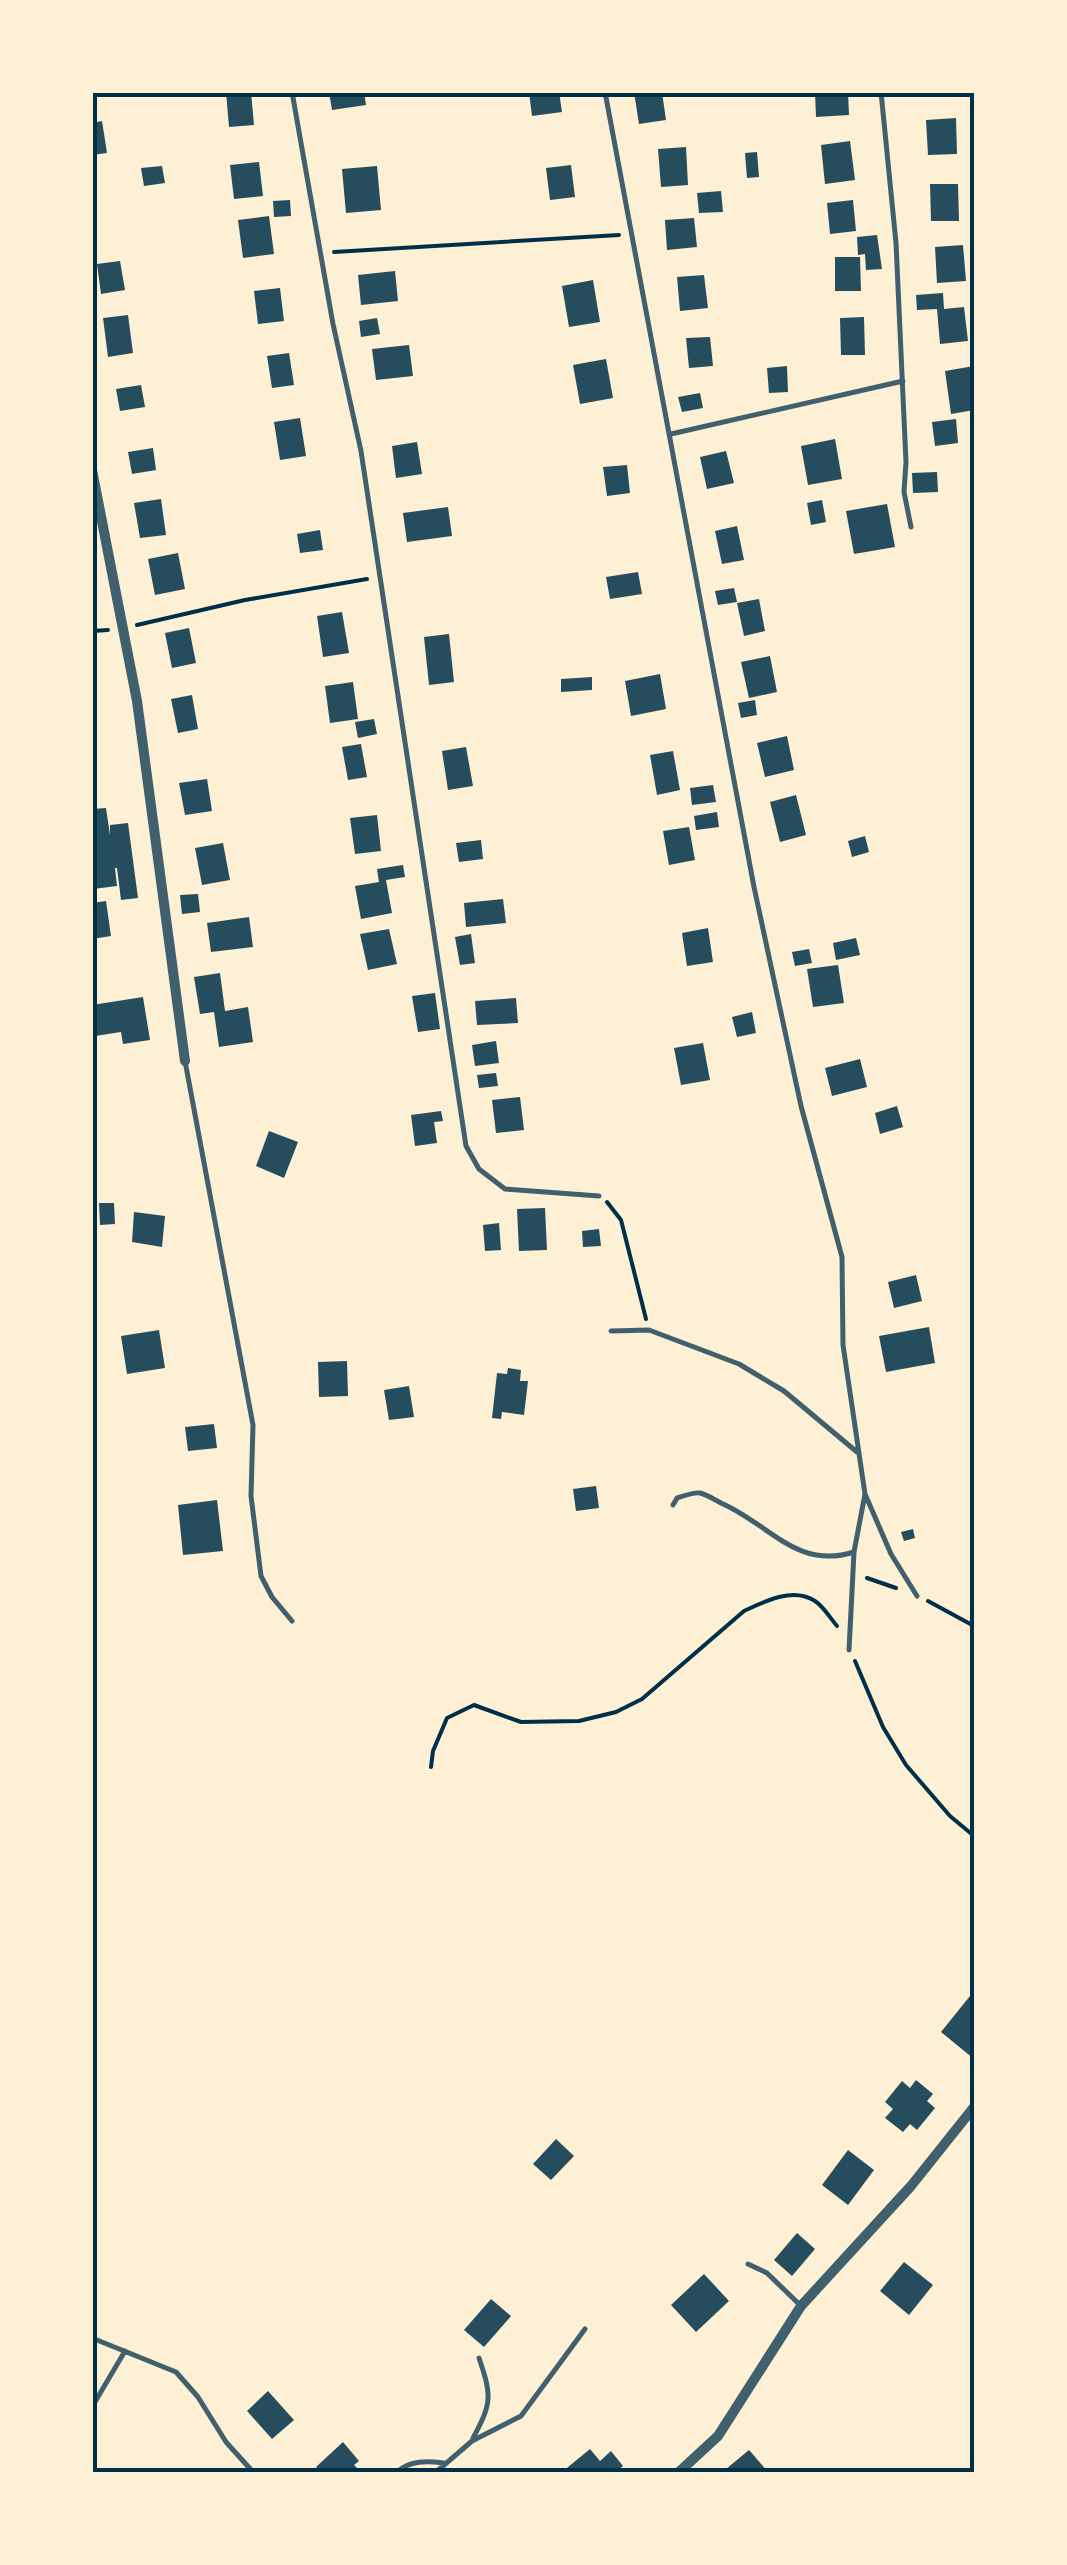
<svg xmlns="http://www.w3.org/2000/svg" width="1067" height="2565" viewBox="0 0 1067 2565" font-family="Inter,sans-serif">
	<style>
		.building { fill: #264d5e }
		.lines { fill: none; stroke-linecap: round; stroke-linejoin: round }
		.path { stroke: #003049; stroke-width: 4 }
		.service { stroke: #3f606c; stroke-width: 5 }
		.minor { stroke: #3f606c; stroke-width: 10 }
		.neatline { fill: none; stroke: #003049; stroke-width: 4 }
	</style>
	<rect width="100%" height="100%" fill="#fdf0d5"/>
	<!-- building -->
	<path class="building" d="M226 92H251L254 125 229 127Z
		M329 92H364L366 105 332 110Z
		M529 92H559L562 112 532 116Z
		M634 92H662L666 120 639 124Z
		M815 92H848L849 115 816 117Z
		M956 118 957 154 928 155 926 120Z
		M102 121 107 153 92 155V123Z
		M850 141 855 180 825 184 821 145Z
		M686 147 688 185 661 187 658 149Z
		M757 152 759 177 747 178 745 153Z
		M259 162 263 196 234 199 230 165Z
		M571 165 575 197 550 200 546 168Z
		M162 166 165 183 144 186 141 168Z
		M377 166 381 210 346 213 342 169Z
		M930 184H958L959 221H931Z
		M721 191 723 212 699 213 697 193Z
		M290 200 291 216 274 217 273 201Z
		M853 200 856 231 830 234 827 203Z
		M269 216 274 254 243 258 238 220Z
		M694 218 697 247 667 250 665 220Z
		M877 235 882 269 866 270 865 254 858 255 857 237Z
		M963 245 966 281 937 283 935 247Z
		M835 257H860L861 291H835Z
		M120 261 125 290 101 294 97 264Z
		M395 271 398 301 361 305 358 275Z
		M704 275 708 308 680 311 677 277Z
		M593 280 600 322 569 327 562 286Z
		M280 288 284 321 258 324 254 291Z
		M943 293 944 309 964 307 968 341 940 344 937 309 917 310 916 295Z
		M128 315 133 353 108 357 103 318Z
		M864 317 865 355H841L840 318Z
		M377 318 380 334 361 337 359 321Z
		M710 337 713 366 689 368 686 338Z
		M409 345 413 376 376 380 372 349Z
		M289 353 294 385 272 388 267 356Z
		M606 359 613 398 580 404 573 365Z
		M787 366 788 392 769 393 767 368Z
		M974 366V410L951 414 945 371Z
		M141 385 145 407 120 411 116 389Z
		M700 393 703 408 682 412 678 397Z
		M300 418 306 456 280 460 274 422Z
		M956 419 958 443 935 446 932 422Z
		M835 439 842 479 808 485 801 446Z
		M417 442 422 474 396 478 392 446Z
		M153 448 156 470 132 474 128 452Z
		M726 451 734 483 707 489 700 457Z
		M627 465 630 493 607 496 603 467Z
		M937 472 938 492 913 493 912 473Z
		M161 499 166 535 140 538 134 503Z
		M822 500 826 522 811 525 807 503Z
		M887 504 895 547 854 554 846 511Z
		M448 507 452 536 407 542 403 513Z
		M737 526 744 560 722 564 715 531Z
		M320 530 323 550 300 553 297 534Z
		M178 553 185 589 155 595 148 559Z
		M638 572 642 594 610 599 606 577Z
		M734 588 737 602 718 605 715 591Z
		M759 599 765 631 744 636 737 603Z
		M342 612 349 653 323 657 317 616Z
		M189 628 196 663 172 668 165 633Z
		M449 634 454 682 429 685 424 637Z
		M770 656 777 692 749 698 741 662Z
		M660 674 666 709 631 716 625 681Z
		M592 677V690L561 692V679Z
		M353 682 358 719 330 723 325 686Z
		M192 695 198 729 178 733 171 699Z
		M755 700 757 715 741 718 738 703Z
		M374 719 377 734 358 738 355 722Z
		M787 736 794 770 765 777 757 743Z
		M361 744 367 777 348 780 342 747Z
		M466 747 473 786 448 790 442 751Z
		M673 751 680 790 657 795 650 755Z
		M207 779 212 811 185 815 179 783Z
		M713 785 716 802 692 805 690 788Z
		M796 795 806 835 780 842 770 802Z
		M106 808 110 835V825L128 823 138 898 121 900 117 868H115L117 886 93 889 92 809Z
		M717 812 719 827 696 830 694 816Z
		M377 815 381 851 355 854 350 818Z
		M689 827 695 860 669 865 663 831Z
		M865 836 869 852 852 857 848 841Z
		M481 840 483 859 459 862 456 843Z
		M223 843 230 880 202 885 195 848Z
		M403 865 405 877 386 880 392 913 361 919 355 886 379 882 377 869Z
		M198 894 200 912 182 914 180 895Z
		M503 899 506 923 466 927 464 903Z
		M106 901 111 936 92 939V903Z
		M249 917 253 947 211 952 207 923Z
		M708 928 713 962 687 966 682 933Z
		M389 929 397 964 368 970 360 934Z
		M471 934 475 963 460 965 455 937Z
		M856 938 860 955 836 960 833 943Z
		M809 949 812 963 795 966 792 952Z
		M838 965 844 1003 813 1007 807 969Z
		M220 973 225 1011 248 1007 253 1042 219 1047 214 1012 200 1014 194 977Z
		M435 993 440 1029 418 1032 412 996Z
		M143 997 150 1040 123 1044 121 1032 95 1036 92 1005Z
		M516 998 518 1023 477 1025 475 1001Z
		M752 1012 756 1033 737 1037 732 1017Z
		M496 1041 499 1063 475 1066 472 1045Z
		M703 1043 710 1080 681 1085 674 1048Z
		M860 1059 867 1087 832 1096 825 1068Z
		M496 1073 498 1086 479 1088 477 1075Z
		M520 1097 524 1130 496 1133 492 1100Z
		M897 1106 903 1127 880 1134 875 1113Z
		M441 1111 443 1121 434 1122 437 1143 415 1146 411 1115Z
		M269 1131 298 1142 284 1178 256 1166Z
		M99 1203H114L115 1224 100 1225Z
		M545 1208 547 1250 519 1251 517 1209Z
		M134 1212 165 1216 162 1247 132 1242Z
		M499 1223 501 1250 485 1251 483 1225Z
		M599 1229 601 1246 583 1247 582 1231Z
		M916 1275 922 1301 894 1308 888 1282Z
		M929 1327 935 1363 886 1372 879 1336Z
		M159 1330 165 1368 127 1374 121 1336Z
		M347 1361 348 1396 319 1397 318 1362Z
		M508 1368 521 1370 520 1381H528L524 1415 502 1412 501 1419 492 1418 497 1373 507 1374Z
		M409 1386 414 1417 389 1420 384 1390Z
		M214 1424 217 1448 188 1451 185 1427Z
		M596 1486 599 1508 576 1511 573 1489Z
		M217 1500 223 1551 183 1555 178 1505Z
		M913 1529 915 1538 904 1541 901 1532Z
		M974 1991V2059L941 2032Z
		M916 2080 933 2094 927 2101 935 2108 917 2130 910 2124 903 2132 885 2118 893 2109 885 2102 902 2081 910 2088Z
		M556 2139 574 2156 551 2180 533 2164Z
		M848 2150 874 2170 848 2205 822 2185Z
		M797 2233 815 2249 792 2276 774 2260Z
		M904 2262 933 2285 909 2315 880 2291Z
		M704 2274 729 2301 696 2332 671 2305Z
		M491 2299 511 2316 484 2347 464 2330Z
		M268 2391 294 2420 272 2439 247 2411Z
		M343 2442 359 2461 354 2465 361 2472H321L316 2467Z
		M590 2449 600 2461 611 2451 623 2466 616 2472H562Z
		M749 2450 768 2472H729L726 2469Z"/>
	<g class="lines">
		<!-- path -->
		<path class="path" d="M334 252 619 235
			M137 625 245 600 367 579
			M92 631 108 630
			M607 1202 621 1220 646 1319
			M867 1578 896 1588
			M928 1601 974 1626
			M855 1661 883 1727 906 1765 950 1816 974 1836
			M431 1767 433 1751 447 1718 474 1705 521 1722 579 1721 616 1712 642 1699 744 1611C765 1601 793 1587 815 1601 823 1606 831 1619 837 1626"/>
		<!-- service -->
		<path class="service" d="M292 92 333 324 361 451 466 1146 479 1169 505 1189 599 1196
			M605 92 754 887 801 1106 842 1257 843 1345 865 1494 891 1554 917 1596
			M881 92 896 243 906 462 904 492 911 527
			M671 434 903 381
			M185 1061 253 1425 251 1496 261 1576 272 1597 292 1621
			M611 1331 649 1330 739 1364 784 1391 857 1452
			M673 1505 677 1498C683 1496 694 1492 700 1493 706 1494 715 1500 721 1503 771 1525 797 1570 854 1552
			M849 1650 854 1552 865 1494
			M748 2264 767 2273 799 2304
			M92 2338 176 2372 198 2397 226 2442 253 2472
			M92 2407 125 2351
			M473 2438C492 2403 492 2396 479 2358
			M397 2472C410 2460 427 2461 444 2463
			M436 2472 472 2441 521 2416 585 2329"/>
		<!-- minor -->
		<path class="minor" d="M92 470 137 701 185 1061
			M679 2472 718 2436 801 2306 911 2186 974 2107"/>
	</g>
	<!-- border -->
	<rect width="1067" height="2565" fill="none" stroke="#fdf0d5" stroke-width="190"/>
	<rect x="95" y="95" width="877" height="2375" class="neatline"/>
</svg>
